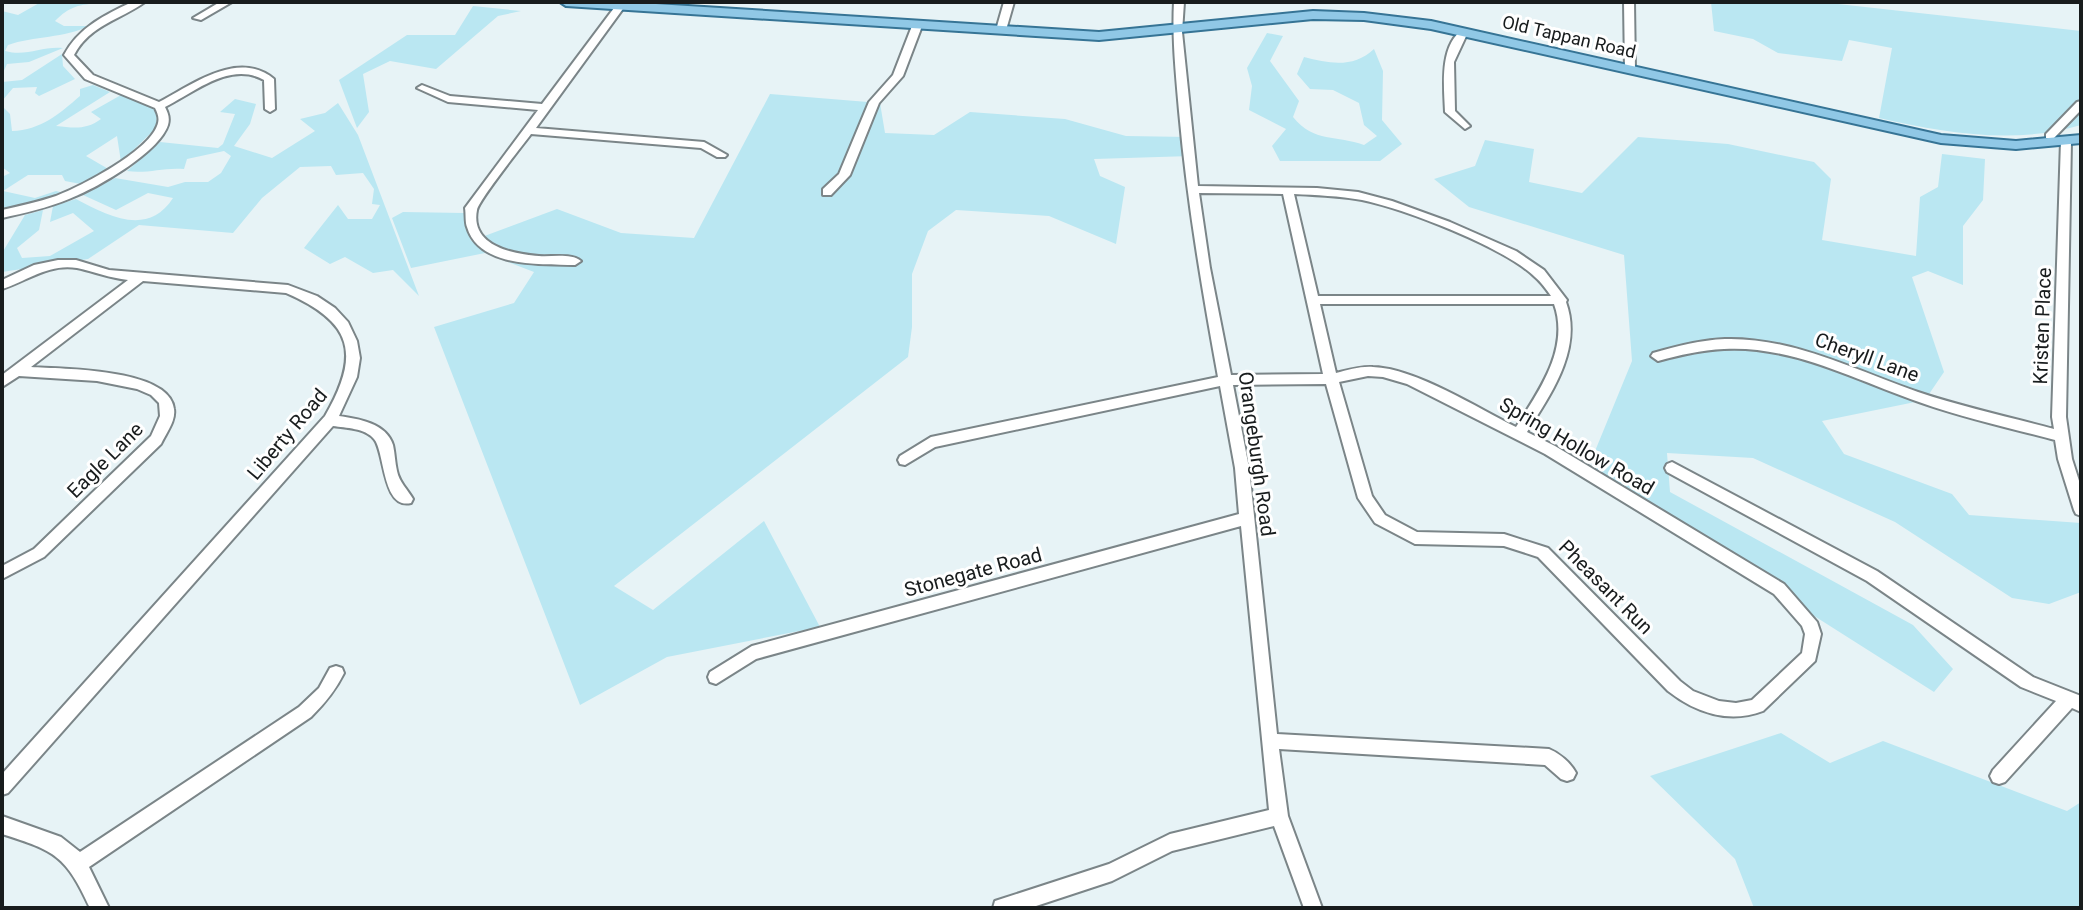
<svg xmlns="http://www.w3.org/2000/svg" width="2083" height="910" viewBox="0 0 2083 910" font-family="Roboto,sans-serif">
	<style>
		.green { fill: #bae7f2 }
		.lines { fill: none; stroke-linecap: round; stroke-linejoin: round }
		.minor-casing { stroke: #7b8588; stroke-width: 4 }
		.major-casing { stroke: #367495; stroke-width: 4 }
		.minor { fill: #fff; fill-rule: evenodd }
		.major { fill: #90c8e6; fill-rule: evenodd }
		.labels { text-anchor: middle; stroke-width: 6; stroke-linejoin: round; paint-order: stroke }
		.far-street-label { font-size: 18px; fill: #181c1d; stroke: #fff }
		.street-label { font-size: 20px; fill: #181c1d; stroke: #fff }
	</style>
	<rect width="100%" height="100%" fill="#e7f3f6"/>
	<!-- green -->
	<path class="green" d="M41 2H108L111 4C87 3 72 3 55 21L64 26H88C66 38 33 36 8 45L5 51C27 57 41 46 63 48L29 62 7 64 2 75V11L18 15Z
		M1711 2H1820L2081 31V125C2014 145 1946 133 1879 118L1892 48 1849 40 1842 61 1778 53 1753 39 1714 31Z
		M473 6 521 11 498 16 436 69 390 61 363 74 369 112 357 128 339 80 407 35H455Z
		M1267 33 1283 36 1270 61 1299 101 1293 117C1314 143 1337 135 1364 145L1377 136 1364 125 1359 103 1333 90 1310 89 1297 74 1304 57C1330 64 1354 68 1374 49L1383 71 1382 120 1402 144 1380 161H1280L1272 146 1286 129 1249 110 1252 86 1247 68Z
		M62 54 63 66 75 79 39 96 35 93 37 87 13 88 2 101V82L22 80Z
		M93 85 110 92 56 126C74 128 86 130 101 119L91 112 121 95 149 104 157 113 156 128 121 162 117 136 86 156 110 170 86 185 65 181 62 175H28L3 191 35 198 56 191 68 194 31 205 2 208V177L10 173 2 167V106L10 114 12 131C41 130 59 114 80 96V89Z
		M770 94 880 103 885 133 934 135 970 112 1065 119 1126 136 1189 137 1191 156 1094 159 1100 176 1125 187 1116 244 1049 216 956 210 928 231 912 274V327L908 357 614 586 653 610 764 521 820 627 667 657 580 705 434 327 514 303 534 272 485 253 411 268 392 218 403 212 464 213 471 241 557 209 621 233 694 238Z
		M235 99 256 104 250 124 234 146 272 158 315 131 300 119 325 113 338 103 358 135 419 296 393 270 373 273 345 257 330 264 304 248 338 205 348 219H372L380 205 372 204 374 189 363 173 336 175 331 166 300 167 262 198 233 233 139 225 88 259 2 272V253L25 215 43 210 39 230 17 248 22 258 50 256 94 231 73 213 50 222 53 206 76 199C108 216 148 237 173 198L148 193 116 210 83 195 115 178 168 187 185 182H208L221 173 231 156 224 151 187 159 184 169C164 167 147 174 127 171L160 142 218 148 223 144 235 114 220 112Z
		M1638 137 1728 144 1814 162 1831 179 1822 240 1916 256 1920 197 1938 187 1942 154 1985 159 1983 200 1963 226V285L1928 271 1912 277 1944 372 1925 400 1822 421 1844 454 1952 494 1969 515 2081 523V592L2049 604 2012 598 1895 522 1753 458 1667 453 1670 492 1913 625 1953 669 1934 692 1595 477 1593 456 1632 361 1624 255 1469 207 1434 179 1475 166 1485 140 1534 149 1529 182 1582 193Z
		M1781 733 1830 763 1883 741 2067 811 2081 802V908H1754L1735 859 1650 776Z"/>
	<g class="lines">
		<defs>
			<path id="minor" d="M132 2H145C120 20 90 25 74 55L93 75 159 102C192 85 238 49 274 79L275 109 270 112 265 109 264 80C230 61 195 92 165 107 168 113 170 118 168 125 159 153 95 189 69 199 47 208 25 213 2 218V210C20 206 38 202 56 196 82 186 147 152 157 126 160 119 158 114 155 108L85 79 64 55C79 27 105 15 132 2Z
				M220 2H232L201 20 193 18Z
				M1004 2H1014L1006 30 1001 33 996 30Z
				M1174 2H1184L1182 32 1198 186 1317 188 1358 192 1392 201 1450 222 1516 251 1544 270 1567 300 1566 302C1583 349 1551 394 1527 432L1555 446 1784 584 1817 622 1821 634 1815 661 1763 711C1729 724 1696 713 1668 691L1538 557 1504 546 1415 544 1375 523 1358 498 1326 384 1233 385 1249 468 1277 734 1549 749C1559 753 1571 763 1576 773L1573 779 1567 781 1561 779 1545 765 1279 749 1288 816 1322 908H1304L1274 826 1172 851 1112 881 1030 908H993L995 901 1109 864 1170 834 1269 810 1241 526 756 659 716 684 710 682 708 677 710 672 752 646 1239 514 1235 468 1220 386 935 447 905 465 900 464 898 460 900 456 931 437 1218 377C1202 289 1187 201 1179 111 1176 75 1172 39 1174 2ZM1199 193 1283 194 1323 374 1231 375 1210 268ZM1294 194C1316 195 1339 196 1362 200 1405 209 1504 247 1535 277 1541 282 1546 289 1551 296H1318ZM1320 304H1554C1570 348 1539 391 1516 427 1477 408 1415 368 1373 367 1361 366 1348 370 1336 373ZM1368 376 1383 377 1407 384 1545 454 1774 594 1802 626 1805 634 1802 653 1752 700 1736 703 1719 701 1693 691 1680 681 1548 548 1504 534 1417 532 1385 515 1372 496 1339 382Z
				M1624 2H1634L1635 70 1630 73 1625 70Z
				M620 3 625 6 536 128 704 142 727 155 725 157H717L701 148 531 134C522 146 479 200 477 210 470 246 513 254 539 256 552 257 571 253 581 261L575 265C541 264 479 268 467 227 465 222 466 214 465 208L538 110 448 102 417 88 422 85 450 96 542 104 617 4Z
				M917 23 922 26 903 76 879 103 850 175 831 195H823V189L839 174 869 102 893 75 912 26Z
				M1463 29 1468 32 1454 62 1455 111 1470 126 1465 129 1445 112C1444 86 1439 46 1463 29Z
				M2081 101V110L2054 138H2046V134L2077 102Z
				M2066 138 2071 141 2066 417 2072 459 2081 487V516L2076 514 2074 510 2058 459 2055 440C2010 428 1964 418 1919 402 1857 381 1792 345 1724 349 1701 350 1680 355 1658 361L1651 356 1653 353C1677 346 1701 340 1725 339 1792 337 1857 371 1918 392 1963 407 2009 417 2054 429L2052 417 2061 141Z
				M58 260H76L109 270 288 285 317 296 335 308 348 322 357 341 360 358 357 377 339 416C359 419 386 423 393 445 395 454 395 463 397 471 399 482 408 490 413 499L411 503C382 510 385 451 374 439 365 428 346 428 333 426L8 793 2 795V774L325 416C361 354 353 322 286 293L143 281 31 367C61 369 170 368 174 409 176 421 166 433 161 444L44 557 2 579V566L34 549 151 436 160 416 159 403 151 395 137 389 97 381 19 376 2 387V375L128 280C110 278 95 272 77 268 49 263 27 281 2 289V280L34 265Z
				M1672 462 1877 571 2033 677 2081 696V712L2072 708 2005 782 1999 784 1993 782 1990 776 1993 770 2056 701 2021 687 1867 581 1667 472 1665 468 1667 464Z
				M336 666 342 668 344 673C335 691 325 703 311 717L89 867 109 908H90C66 856 56 851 2 834V816L61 837 80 852 299 707 319 688 330 668Z"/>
			<path id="major" d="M560 2H624L1099 32 1313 11 1364 13 1431 21 1941 135 2016 141 2081 135V143L2016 149 1941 143 1431 29 1364 20 1313 19 1099 40 566 6Z"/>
		</defs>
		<!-- minor casing -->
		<use href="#minor" class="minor-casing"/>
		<!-- major casing -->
		<use href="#major" class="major-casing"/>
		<!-- minor -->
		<use href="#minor" class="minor"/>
		<!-- major -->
		<use href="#major" class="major"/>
	</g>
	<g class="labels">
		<!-- far-street labels -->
		<g class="far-street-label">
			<text transform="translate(1569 37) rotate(13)" y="6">Old Tappan Road</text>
		</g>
		<!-- street labels -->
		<g class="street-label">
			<text transform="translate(2042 326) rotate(-88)" y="7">Kristen Place</text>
			<text transform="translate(1867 357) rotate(20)" y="7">Cheryll Lane</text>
			<text transform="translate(287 434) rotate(-50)" y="7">Liberty Road</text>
			<text transform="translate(1577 446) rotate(30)" y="7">Spring Hollow Road</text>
			<text transform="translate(1257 454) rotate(82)" y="7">Orangeburgh Road</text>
			<text transform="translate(105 460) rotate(-45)" y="7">Eagle Lane</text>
			<text transform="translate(973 572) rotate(-15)" y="7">Stonegate Road</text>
			<text transform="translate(1606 587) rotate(45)" y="7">Pheasant Run</text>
		</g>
	</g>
	<!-- border -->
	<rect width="2083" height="910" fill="none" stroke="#181c1d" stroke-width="8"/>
</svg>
